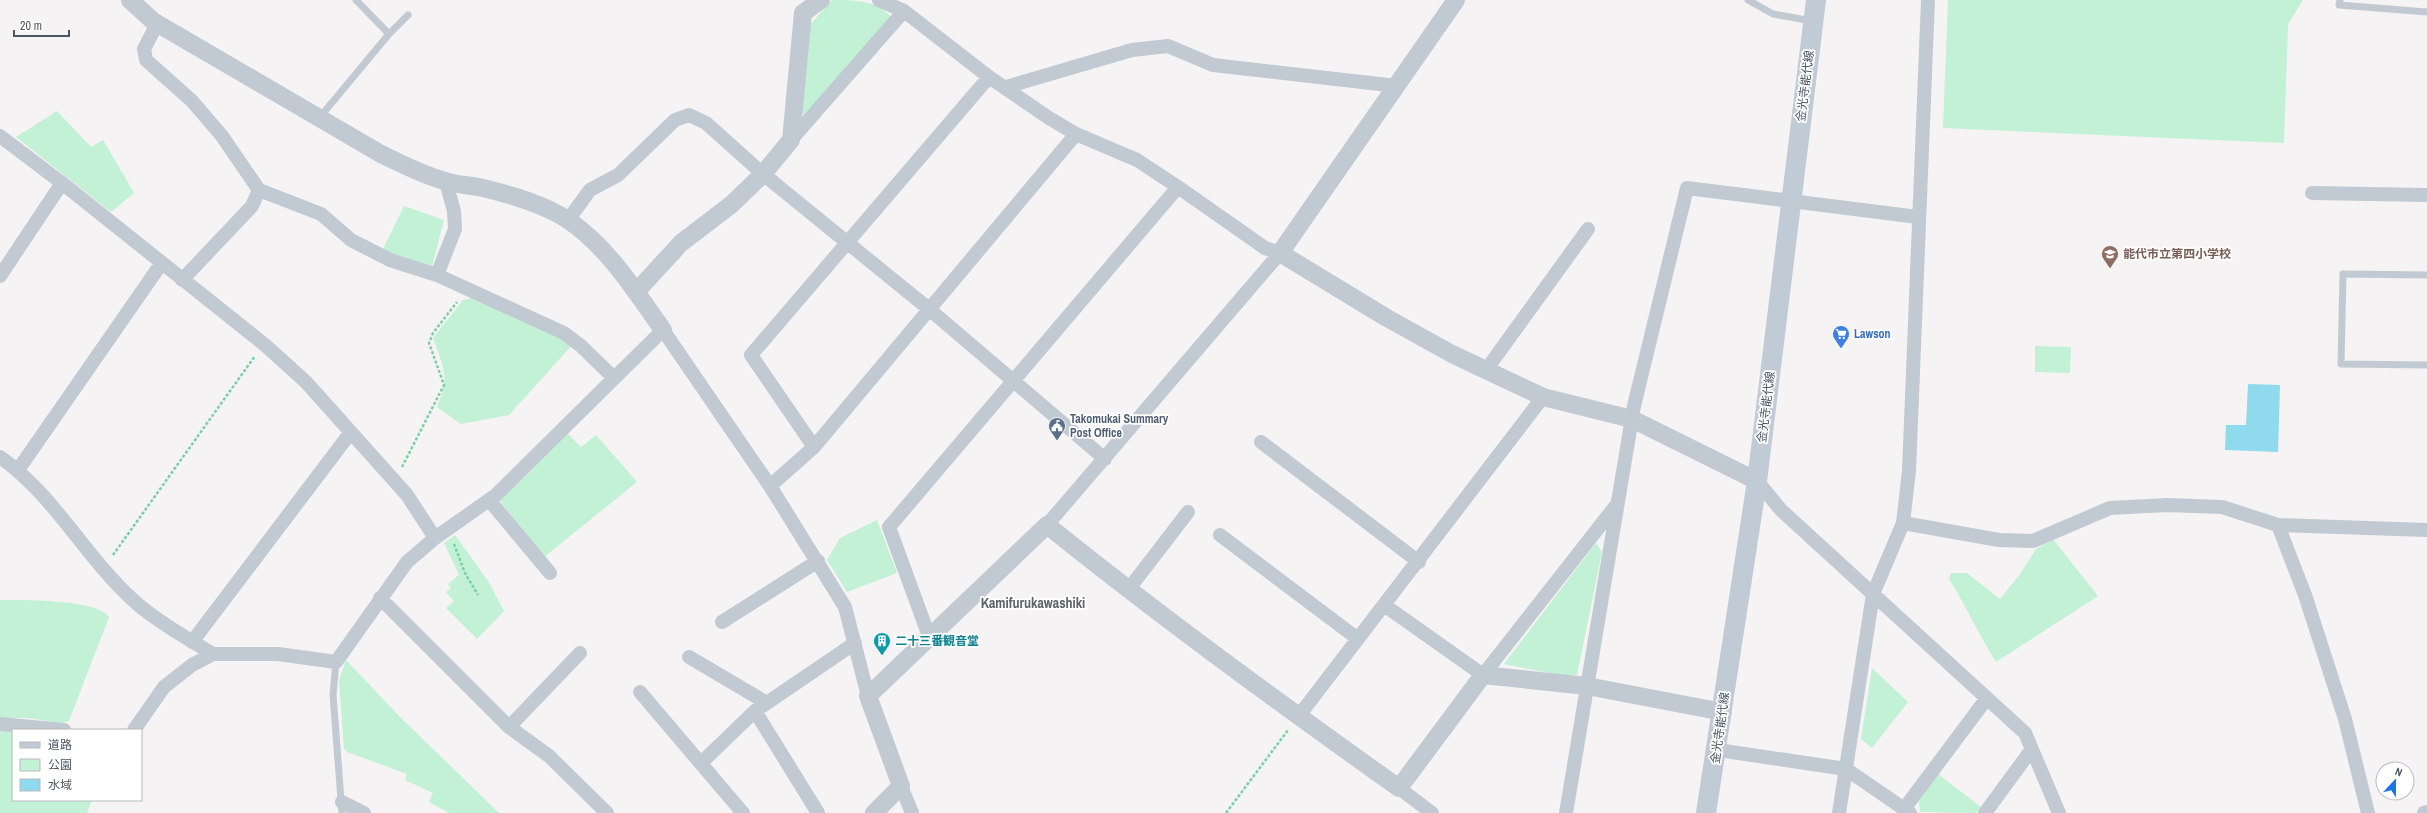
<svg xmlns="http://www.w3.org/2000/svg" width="2427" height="813" viewBox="0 0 2427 813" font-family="'Archivo Narrow','Noto Sans JP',sans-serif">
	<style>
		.green { fill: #c3f1d5 }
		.water { fill: #90daee }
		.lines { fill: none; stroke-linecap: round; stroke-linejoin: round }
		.path { stroke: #7ad0a6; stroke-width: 2.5; stroke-dasharray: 3 2; stroke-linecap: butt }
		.service { stroke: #c1cad2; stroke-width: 7 }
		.minor { stroke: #c1cad2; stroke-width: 14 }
		.tertiary { stroke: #c1cad2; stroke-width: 18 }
		.secondary { stroke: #c1cbd6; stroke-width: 20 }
		.labels { text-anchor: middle; stroke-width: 3.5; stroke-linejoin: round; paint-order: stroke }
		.street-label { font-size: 12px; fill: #4a5661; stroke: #fff }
		.education-label { font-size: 12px; font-weight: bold; fill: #785e54; stroke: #fff; text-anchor: start }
		.shop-label { font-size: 12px; font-weight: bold; fill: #366cbe; stroke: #fff; text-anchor: start }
		.service-label { font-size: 12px; font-weight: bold; fill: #4e5e75; stroke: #fff; text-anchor: start }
		.culture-label { font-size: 12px; font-weight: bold; fill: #0d838f; stroke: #fff; text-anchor: start }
		.quarter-label { font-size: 14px; font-weight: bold; fill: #5f6368; stroke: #fff }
	</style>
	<rect width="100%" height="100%" fill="#f5f3f3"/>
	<!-- green -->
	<path class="green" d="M832 0C853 0 878 0 891 17L805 115 801 112 807 28Z
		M1948 0H2303L2288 24 2284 143 1943 128Z
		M57 111 91 147 103 140 134 193 111 212 16 137Z
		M404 206 444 220 432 266 382 251Z
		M472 298 573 344 509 415 461 424 437 407C450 376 444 369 433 338L463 300Z
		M2035 346 2071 347 2070 373 2035 372Z
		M566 432 581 447 596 435 637 482 543 558 500 501 502 497 525 477Z
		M877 520 897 573 847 592 827 560 840 538Z
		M455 535 488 581 504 611 477 639 446 608 454 601 446 592 451 588 448 584 459 575 444 543Z
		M2053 539 2098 596 1996 662C1979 635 1966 606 1949 579L1951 573H1967L2000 599 2020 574 2036 549Z
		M1596 543 1602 552 1577 675 1564 676 1504 664Z
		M0 600C22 600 98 599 109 617L69 721 62 723 28 718H0Z
		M346 660 399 716 499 813H449L429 802 433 793 405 780 407 774 347 752 344 749 339 680Z
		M1872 668 1908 702 1872 748 1861 739Z
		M0 730 13 731V800H92L87 813H0Z
		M1938 774 1981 807 1976 813 1920 812 1919 799Z"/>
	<!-- water -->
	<path class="water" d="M2248 384 2280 385 2278 452 2225 450 2226 425H2246Z"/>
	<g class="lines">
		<!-- path -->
		<path class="path" d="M402 467 444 385 429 343 433 333 457 302
			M454 544 465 573 478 595
			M113 555 255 356
			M1226 813 1288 730"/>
		<!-- service -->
		<path class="service" d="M356 0 389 34
			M1748 0 1773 14 1812 21
			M2340 0 2339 5 2427 12
			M320 117 389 34 408 15
			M2427 275 2343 274 2341 364 2427 365
			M336 662 333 695 342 813"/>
		<!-- minor -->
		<path class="minor" d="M879 0 904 11 989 77 1049 118 1076 134 1137 160 1178 187 1265 248 1280 253 1047 525
			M157 24 144 49 146 60 192 101 222 136 259 190 321 214 351 240 390 260 437 275 564 333 581 346 614 378
			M1006 87 1132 50 1168 46 1213 65 1397 86
			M0 136 62 183 265 345 306 382 407 495 435 538
			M791 140 904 11
			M2312 193 2427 195
			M568 220 590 190 618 175 675 120 689 115 706 123 763 174 929 309 1105 459
			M437 275 455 229 454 211 446 182
			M0 276 62 183
			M182 280 252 206 259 190
			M1486 370 1588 229
			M1261 442 1419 562
			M814 447 751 355 989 77
			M0 457C54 495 84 555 132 599 153 619 188 639 213 654
			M18 470 161 264
			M1757 481 1781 510 2025 733 2059 813
			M770 486 814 447 1076 134
			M489 500 550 573
			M1903 523 1999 540 2033 541 2110 508 2167 505 2222 507 2278 525 2427 530
			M2278 525 2305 595 2345 719 2368 813
			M1220 535 1358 639
			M1128 590 1188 512
			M380 598 509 727 549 756 607 813
			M1384 605 1483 675 1618 503
			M722 622 818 561
			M930 639 889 527 1178 187
			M192 642 351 432
			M689 657 767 703
			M640 692 743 813
			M755 711 855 643
			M1298 717 1543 397
			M0 724 64 730
			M509 727 580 653
			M134 730 164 687 192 665 213 654H278L336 662 407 562 435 538 496 495 663 330 770 486 845 607 868 696
			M1718 750 1846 769 1910 813
			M701 763 755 711 818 813
			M901 786 912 813
			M1399 788 1432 813
			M342 802 364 813
			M1904 809 1987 698
			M1566 813 1634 406 1687 188 1918 217
			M1839 813 1873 594 1903 523 1909 471 1928 0
			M1985 813 2032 749
			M2424 813 2427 812"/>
		<!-- tertiary -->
		<path class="tertiary" d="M130 0 153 21 381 154C402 164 422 175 445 181 457 185 471 185 483 188 512 195 544 204 568 220 609 248 635 291 663 330
			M1456 0 1280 253 1387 318 1452 354 1543 397 1632 419 1757 481
			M636 292 681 243 732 204 763 174 791 140 803 13 821 0
			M874 813 901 786 868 696 1047 525C1161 617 1279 703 1399 788L1483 675 1587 686 1723 712"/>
		<!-- secondary -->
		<path class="secondary" d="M1706 813 1757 481 1816 0"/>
	</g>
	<!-- icons -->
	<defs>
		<symbol id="school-pin" viewBox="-11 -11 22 30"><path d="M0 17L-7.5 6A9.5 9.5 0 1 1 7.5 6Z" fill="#8d6e63" stroke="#fff"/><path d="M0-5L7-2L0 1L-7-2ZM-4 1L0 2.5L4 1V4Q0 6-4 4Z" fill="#fff"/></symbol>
		<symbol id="supermarket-pin" viewBox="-11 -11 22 30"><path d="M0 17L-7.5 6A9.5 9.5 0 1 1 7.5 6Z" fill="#3f7fe0" stroke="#fff"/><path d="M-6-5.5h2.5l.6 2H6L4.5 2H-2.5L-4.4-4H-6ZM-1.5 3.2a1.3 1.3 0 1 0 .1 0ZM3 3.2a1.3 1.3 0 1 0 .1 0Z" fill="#fff"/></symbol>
		<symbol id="civic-pin" viewBox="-11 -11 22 30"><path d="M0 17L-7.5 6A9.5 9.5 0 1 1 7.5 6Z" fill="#5c6f8a" stroke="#fff"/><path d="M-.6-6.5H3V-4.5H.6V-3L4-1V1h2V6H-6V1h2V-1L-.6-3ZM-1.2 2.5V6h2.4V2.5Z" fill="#fff"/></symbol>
		<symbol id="building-pin" viewBox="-11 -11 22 30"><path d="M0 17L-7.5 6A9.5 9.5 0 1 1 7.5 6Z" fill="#0f9aa8" stroke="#fff"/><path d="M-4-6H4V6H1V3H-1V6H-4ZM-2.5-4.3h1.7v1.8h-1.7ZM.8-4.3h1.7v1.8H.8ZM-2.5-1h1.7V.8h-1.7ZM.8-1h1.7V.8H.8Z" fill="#fff"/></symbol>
	</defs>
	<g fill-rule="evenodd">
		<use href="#school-pin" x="2100" y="244" width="20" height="27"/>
		<use href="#supermarket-pin" x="1831" y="324" width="20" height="27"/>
		<use href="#civic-pin" x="1047" y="416" width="20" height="27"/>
		<use href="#building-pin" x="872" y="631" width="20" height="27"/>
	</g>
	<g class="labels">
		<!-- street labels -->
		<g class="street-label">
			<text transform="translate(1805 86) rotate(-83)" y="4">金光寺能代線</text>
			<text transform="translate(1766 407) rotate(-83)" y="4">金光寺能代線</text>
			<text transform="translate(1720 728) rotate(-82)" y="4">金光寺能代線</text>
		</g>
		<!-- education labels -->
		<g class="education-label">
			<text x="2123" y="258">能代市立第四小学校</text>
		</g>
		<!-- shop labels -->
		<g class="shop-label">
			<text x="1854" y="338">Lawson</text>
		</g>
		<!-- service labels -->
		<g class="service-label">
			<text x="1070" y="423">Takomukai Summary<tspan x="1070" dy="14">Post Office</tspan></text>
		</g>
		<!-- culture labels -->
		<g class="culture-label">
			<text x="895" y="645">二十三番観音堂</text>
		</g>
		<!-- quarter labels -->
		<g class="quarter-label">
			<text x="1033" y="608">Kamifurukawashiki</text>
		</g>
	</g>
	<!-- legend -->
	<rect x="12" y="729" width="130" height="72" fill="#ffffff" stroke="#b7bbc0"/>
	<rect x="20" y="742" width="20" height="6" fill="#c1cbd6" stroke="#b7bbc0"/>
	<text x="48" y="749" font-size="12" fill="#4a5661">道路</text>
	<rect x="20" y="759" width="20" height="12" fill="#c3f1d5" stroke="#b7bbc0"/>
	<text x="48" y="769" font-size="12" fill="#4a5661">公園</text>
	<rect x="20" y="779" width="20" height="12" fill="#90daee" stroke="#b7bbc0"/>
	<text x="48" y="789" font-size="12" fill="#4a5661">水域</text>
	<!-- north arrow -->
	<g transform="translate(2395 781) rotate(22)"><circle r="19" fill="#ffffff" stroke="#b7bbc0"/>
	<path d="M0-3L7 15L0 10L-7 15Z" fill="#1a73e8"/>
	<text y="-6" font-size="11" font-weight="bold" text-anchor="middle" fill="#4a5661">N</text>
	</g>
	<!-- scale -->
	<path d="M14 30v6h55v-6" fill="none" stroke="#4a5661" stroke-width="2"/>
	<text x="20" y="30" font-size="12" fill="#4a5661" stroke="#ffffff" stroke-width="3" paint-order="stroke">20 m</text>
</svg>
